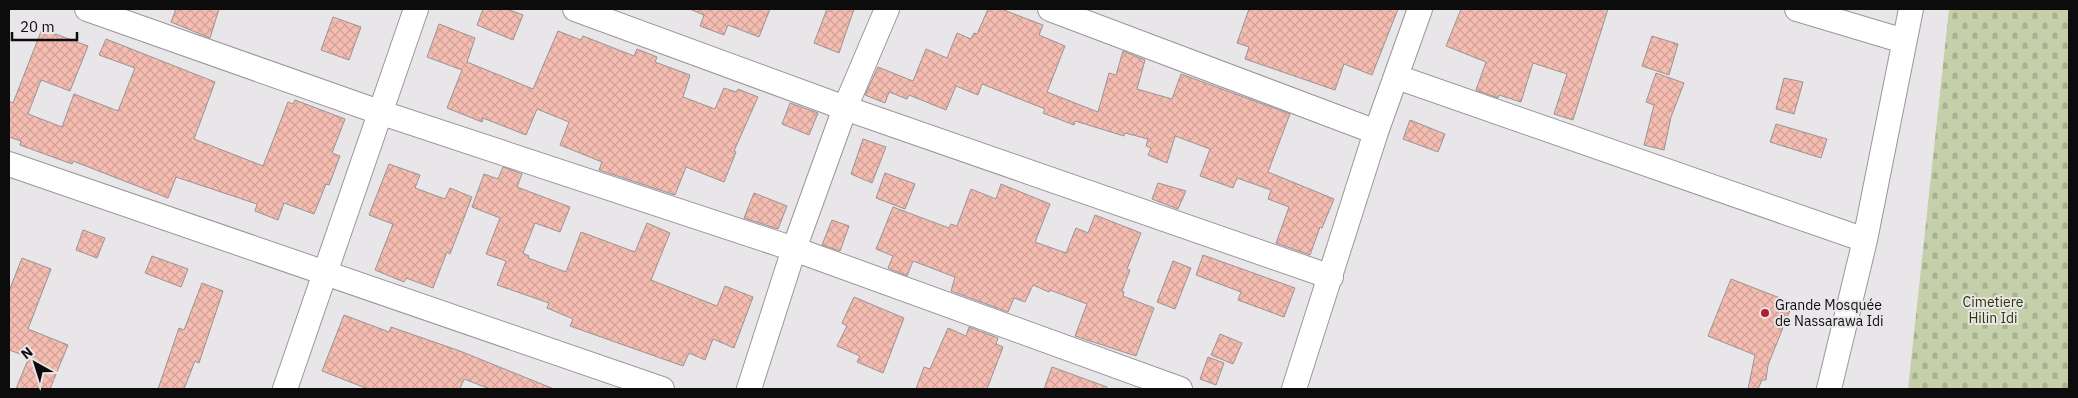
<svg xmlns="http://www.w3.org/2000/svg" width="2078" height="398" viewBox="0 0 2078 398" font-family="'IBM Plex Sans',sans-serif">
	<style>
		.cemetery { fill: url(#cemetery-stones) }
		.building { fill: url(#building-cross-hatch); stroke: #999594 }
		.lines { fill: none; stroke-linecap: round; stroke-linejoin: round }
		.minor-casing { stroke: #9a979a; stroke-width: 26 }
		.minor { stroke: #fff; stroke-width: 24 }
		.poi-dot { fill: #b01e2f; stroke: #e9e6e9; stroke-width: 2 }
		.labels { text-anchor: middle; stroke-width: 4; stroke-linejoin: round; paint-order: stroke }
		.park-label { font-size: 14px; fill: #303900; stroke: #e9e6e9 }
		.poi-label { font-size: 14px; fill: #0d0c0d; stroke: #e9e6e9; text-anchor: start }
	</style>
	<defs>
		<pattern id="cemetery-stones" width="16" height="16" patternUnits="userSpaceOnUse" patternTransform="scale(1.25)"><rect width="16" height="16" fill="#c5cfa9"/><path d="M2 7V4a2 2 0 0 1 4 0v3zM10 15v-3a2 2 0 0 1 4 0v3z" fill="#a8b190"/></pattern>
		<pattern id="building-cross-hatch" width="8" height="8" patternUnits="userSpaceOnUse" patternTransform="scale(1.25)"><rect width="8" height="8" fill="#f5bcb1"/><path d="M0 0l8 8M0 8l8-8" fill="none" stroke="#d1a097"/></pattern>
	</defs>
	<rect width="100%" height="100%" fill="#e9e6e9"/>
	<!-- cemetery -->
	<path class="cemetery" d="M1949 9H2069V389H1908Z"/>
	<!-- building -->
	<path class="building" d="M176 9H219L210 38 171 22Z
		M483 9H507L523 15 513 40 477 25Z
		M690 9H770L759 37 728 25 724 35 700 26 704 15Z
		M827 9H854L839 53 814 43Z
		M988 9H1001L1043 25 1039 35 1065 46 1047 92 1098 112 1109 73 1116 75 1123 51 1145 60 1137 89 1172 99 1181 74 1290 114 1268 172 1334 199 1322 228 1320 227 1310 255 1276 243 1289 207 1268 199 1271 190 1237 178 1233 188 1200 176 1210 149 1175 136 1167 163 1148 155 1151 148 1146 146 1148 139 1125 133 1124 136 1075 121 1074 125 1043 113 1045 109 982 84 978 95 956 86 946 110 909 95 907 99 889 92 885 103 865 95 878 67 913 81 926 49 947 58 957 33 971 39 974 33 977 34Z
		M1249 9H1398L1372 75 1344 64 1335 90 1245 59 1249 47 1237 43Z
		M1461 9H1608L1573 120 1554 114 1567 74 1533 63 1521 102 1499 95 1498 98 1476 90 1486 62 1446 46Z
		M333 17 361 27 349 60 321 50Z
		M439 24 475 38 467 62 533 89 558 31 581 40 583 36 634 56 637 49 657 57 655 62 690 75 683 97 715 109 724 88 736 92 738 89 758 97 734 151 736 152 724 182 686 167 675 195 599 170 602 162 560 145 569 122 537 109 526 135 483 118 482 122 447 108 462 70 427 57Z
		M42 29 88 46 70 91 41 80 28 114 62 127 74 94 118 111 135 68 99 55 106 39 215 82 194 139 263 166 288 102 293 104 295 100 345 119 332 153 340 156 329 185 326 184 314 214 284 203 278 220 255 211 257 204 176 177 168 198 73 161 72 164 20 145 21 141 9 137V101L13 103Z
		M1652 36 1678 44 1669 75 1642 66Z
		M1656 73 1684 83 1671 117 1664 150 1644 145 1654 105 1646 102Z
		M1784 78 1803 82 1794 114 1776 109Z
		M790 103 818 113 809 135 782 124Z
		M1410 120 1445 134 1438 152 1403 139Z
		M1776 124 1827 139 1821 158 1770 142Z
		M863 139 886 147 872 183 851 174Z
		M389 164 420 175 415 188 445 199 450 188 472 197 450 254 447 252 433 288 406 278 404 282 375 270 393 224 369 215Z
		M503 167 522 174 517 187 570 207 560 232 535 223 523 253 529 256 528 258 566 272 581 232 635 252 647 223 670 233 651 280 717 306 725 286 753 297 734 348 713 339 705 360 689 353 683 366 570 326 573 319 547 308 549 303 497 285 506 261 486 254 500 218 472 207 484 174 498 179Z
		M885 173 915 184 905 209 876 198Z
		M1158 183 1186 191 1178 209 1152 199Z
		M1001 184 1050 204 1035 242 1066 253 1076 228 1088 233 1095 215 1141 233 1127 269 1130 270 1122 291 1124 292 1123 296 1154 308 1136 356 1075 336 1087 304 1050 290 1049 292 1033 285 1025 302 1014 298 1008 312 951 291 955 277 913 261 907 276 888 268 893 256 876 249 893 207 949 228 951 224 957 226 971 189 996 199Z
		M754 193 787 206 778 229 744 218Z
		M832 220 849 226 840 251 822 245Z
		M83 230 105 238 97 258 76 250Z
		M1203 255 1295 288 1284 317 1238 300 1241 292 1196 275Z
		M152 256 188 269 181 287 145 273Z
		M22 258 51 269 28 329 68 345 50 389H16L29 357 9 350V291Z
		M1173 261 1191 268 1175 309 1157 302Z
		M1731 279 1793 303 1768 365 1766 380H1762L1758 389H1748L1755 355 1708 336Z
		M202 283 223 291 199 363 195 361 184 389H158L179 328 184 330Z
		M854 297 904 318 883 373 857 362 860 356 837 346 847 326 842 323Z
		M344 315 389 332 391 327 460 351 554 389H490L464 379 460 389H368L322 371Z
		M969 327 998 338 996 344 1003 347 987 389H916L924 367 930 369 948 328 966 336Z
		M1220 334 1242 343 1233 364 1211 355Z
		M1208 357 1224 363 1216 385 1200 379Z
		M1052 367 1107 387V389H1044Z"/>
	<g class="lines">
		<defs>
			<path id="minor" d="M87 9 379 112 794 249 1180 389
				M575 9 845 108 1331 277
				M1050 9 1376 132
				M1797 9 1904 41
				M1397 77 1865 240
				M9 164 662 389
				M285 389 416 9
				M749 389 794 249 845 108 887 9
				M1294 389 1376 132 1420 9
				M1829 389 1865 240 1911 9"/>
		</defs>
		<!-- minor casing -->
		<use href="#minor" class="minor-casing"/>
		<!-- minor -->
		<use href="#minor" class="minor"/>
	</g>
	<!-- markers -->
	<circle class="poi-dot" cx="1765" cy="313" r="5"/>
	<g class="labels">
		<!-- park labels -->
		<g class="park-label">
			<text x="1993" y="307">Cimetiere<tspan x="1993" dy="16">Hilin Idi</tspan></text>
		</g>
		<!-- poi labels -->
		<g class="poi-label">
			<text x="1775" y="310">Grande Mosquée<tspan x="1775" dy="16">de Nassarawa Idi</tspan></text>
		</g>
	</g>
	<!-- border -->
	<rect width="2078" height="398" fill="none" stroke="#0d0c0d" stroke-width="20"/>
	<!-- north arrow -->
	<g transform="translate(35 363) rotate(321)" stroke="#e9e6e9" stroke-width="4" paint-order="stroke">
	<path d="M0-4L9 19L0 12L-9 19Z" fill="#0d0c0d"/>
	<text y="-8" font-size="14" font-weight="bold" text-anchor="middle" fill="#0d0c0d">N</text>
	</g>
	<!-- scale -->
	<path d="M12 32v8h65v-8" fill="none" stroke="#0d0c0d" stroke-width="2.5"/>
	<text x="20" y="32" font-size="15" fill="#0d0c0d" stroke="#e9e6e9" stroke-width="4" paint-order="stroke">20 m</text>
</svg>
